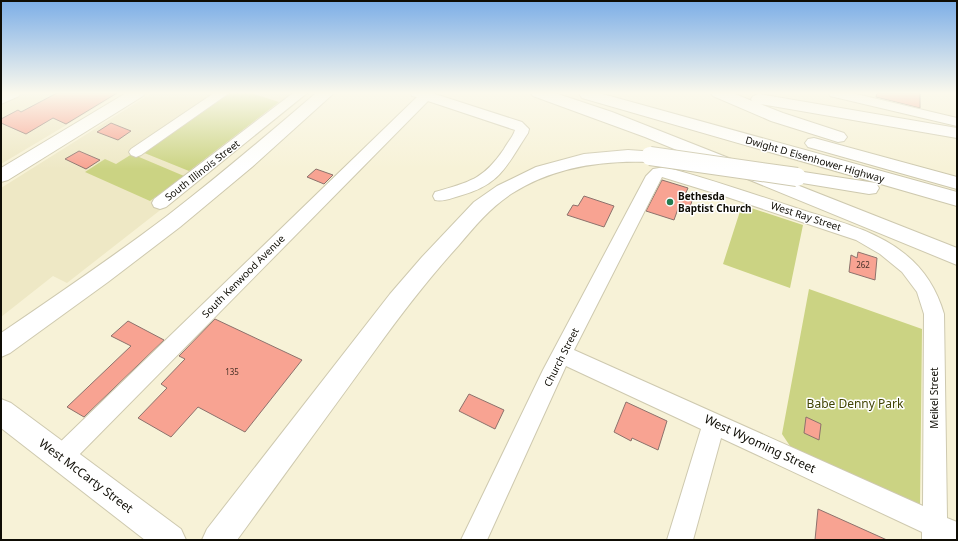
<svg xmlns="http://www.w3.org/2000/svg" width="958" height="541" viewBox="0 0 958 541" font-family="'Noto Sans',sans-serif">
	<style>
		.built { fill: #eee8c5 }
		.green { fill: #cbd383 }
		.building { fill: #f8a392; stroke: #8d726c }
		.lines { fill: none; stroke-linecap: round; stroke-linejoin: round }
		.minor-casing { stroke: #cec9af; stroke-width: 2 }
		.major-casing { stroke: #cec9af; stroke-width: 2 }
		.highway-casing { stroke: #cec9af; stroke-width: 2 }
		.minor { fill: #fff; fill-rule: evenodd }
		.major { fill: #fff; fill-rule: evenodd }
		.highway { fill: #fff; fill-rule: evenodd }
		.highway-bridge-casing { stroke: #cec9af; stroke-width: 20; stroke-linecap: butt }
		.highway-bridge { stroke: #fff; stroke-width: 18 }
		.poi-dot { fill: #237c50; stroke: #fff; stroke-width: 1.5 }
		.labels { text-anchor: middle; stroke-width: 3; stroke-linejoin: round; paint-order: stroke }
		.number-label { font-size: 8px; fill: #493228 }
		.street-label { font-size: 10px; fill: #0f0d05; stroke: #fff }
		.poi-label { font-size: 10px; font-weight: bold; fill: #0f0d05; stroke: #fff; text-anchor: start }
		.near-park-label { font-size: 12px; fill: #424504; stroke: #fff }
		.near-street-label { font-size: 12px; fill: #0f0d05; stroke: #fff }
	</style>
	<rect width="100%" height="100%" fill="#f7f2d7"/>
	<!-- built -->
	<path class="built" d="M19 93H120L1 164V103Z
		M152 93H310L67 283 53 276 1 317V188Z"/>
	<!-- green -->
	<path class="green" d="M227 93H251L279 102 189 171 142 152Z
		M132 154 184 176 150 201 85 172 105 159 116 164Z
		M742 205 803 225 790 288 723 264Z
		M809 289 922 329 920 506 792 449 782 434Z"/>
	<!-- building -->
	<path class="building" d="M57 93H117L66 124 53 118 26 134 1 123V119L18 110 21 112Z
		M877 93H920V108L876 97Z
		M111 123 131 131 118 140 97 132Z
		M79 151 100 160 86 169 65 159Z
		M316 169 333 175 324 184 307 177Z
		M662 180 688 188 685 195 693 198 689 210 679 206 674 220 646 211Z
		M584 196 614 206 604 227 567 215 573 205 578 206Z
		M858 252 877 258 875 280 849 272 851 255 857 258Z
		M215 319 302 360 245 432 198 407 171 437 138 418 167 388 161 384 185 359 179 356Z
		M128 321 164 340 84 417 67 407 131 346 111 336Z
		M469 394 504 410 495 429 459 411Z
		M626 402 667 421 658 450 632 438 631 441 614 432Z
		M806 417 821 424 819 440 804 433Z
		M818 509 887 540H815Z"/>
	<g class="lines">
		<defs>
			<path id="minor" d="M4 93H20L19 96 1 104V95Z
				M214 93H229L141 155 136 157 131 155 129 152 131 149Z
				M293 93H307L166 207 160 209 154 207 152 203 154 199Z
				M411 93H435V94L522 122 529 129 528 133C506 166 501 185 459 196 451 198 444 202 435 200L433 196 435 192C469 182 483 180 504 149 507 143 513 137 515 130L428 101 69 465 61 469 53 465 49 457 53 449 417 97 412 96Z
				M829 93H852L957 118V126L830 96Z
				M665 167C709 179 753 194 796 208 833 220 874 229 905 254 925 270 937 290 944 314L947 518 957 522V540H922V532L721 438 693 540H667L701 429 566 366 487 540H461L543 370 646 176 653 169ZM662 177 727 197 856 240 880 254 902 272 917 292 924 314 923 506 574 350Z"/>
			<path id="major" d="M126 93H145L143 96 8 180 1 182V168Z
				M1 399 11 403 181 529 186 540H145L1 428Z"/>
			<path id="highway" d="M316 93H334L252 167 180 227 108 282 10 353 1 357V333C57 295 113 257 167 216 218 177 267 135 316 93Z
				M531 93H555L612 112 957 248V265L645 137 533 96Z
				M581 93H599L957 192V206L582 98 580 95Z
				M711 93H733L752 101 751 99 753 96 759 94 957 128V138L760 104 783 113 844 133 847 137 844 141 838 142 771 121 713 96Z
				M814 138 957 177V189L808 147 805 143 808 139Z
				M628 150 656 152 659 156 656 160 650 162C601 160 553 167 511 194 490 208 475 226 459 245 429 278 402 313 376 349 330 413 283 476 237 540H202L207 529 390 294 422 257 474 202 497 186 536 167 584 154Z
				M797 171 869 182 876 183 879 188 876 193 869 194 790 181 788 177 790 173Z"/>
		</defs>
		<!-- minor casing -->
		<use href="#minor" class="minor-casing"/>
		<!-- major casing -->
		<use href="#major" class="major-casing"/>
		<!-- highway casing -->
		<use href="#highway" class="highway-casing"/>
		<!-- minor -->
		<use href="#minor" class="minor"/>
		<!-- major -->
		<use href="#major" class="major"/>
		<!-- highway -->
		<use href="#highway" class="highway"/>
		<defs>
			<path id="highway-bridge" d="M650 156 797 177"/>
		</defs>
		<!-- highway-bridge casing -->
		<use href="#highway-bridge" class="highway-bridge-casing"/>
		<!-- highway-bridge -->
		<use href="#highway-bridge" class="highway-bridge"/>
	</g>
	<!-- sky -->
	<linearGradient id="sky" x2="0" y2="1"><stop stop-color="#7caee7"/><stop offset="0.55" stop-color="#fbf9ed"/><stop offset="1" stop-color="#fbf9ed" stop-opacity="0"/></linearGradient>
	<rect width="958" height="169" fill="url(#sky)"/>
	<!-- markers -->
	<circle class="poi-dot" cx="670" cy="202" r="4"/>
	<g class="labels">
		<!-- number labels -->
		<g class="number-label">
			<text x="863" y="268">262</text>
			<text x="232" y="375">135</text>
		</g>
		<!-- street labels -->
		<g class="street-label">
			<text transform="translate(815 159) rotate(16)" y="4">Dwight D Eisenhower Highway</text>
			<text transform="translate(202 170) rotate(-38)" y="4">South Illinois Street</text>
			<text transform="translate(806 216) rotate(18)" y="4">West Ray Street</text>
			<text transform="translate(243 276) rotate(-45)" y="4">South Kenwood Avenue</text>
			<text transform="translate(561 357) rotate(-63)" y="4">Church Street</text>
			<text transform="translate(934 398) rotate(-90)" y="4">Meikel Street</text>
		</g>
		<!-- poi labels -->
		<g class="poi-label">
			<text x="678" y="200">Bethesda<tspan x="678" dy="12">Baptist Church</tspan></text>
		</g>
		<!-- near-park labels -->
		<g class="near-park-label">
			<text x="855" y="408">Babe Denny Park</text>
		</g>
		<!-- near-street labels -->
		<g class="near-street-label">
			<text transform="translate(760 444) rotate(25)" y="4">West Wyoming Street</text>
			<text transform="translate(86 476) rotate(37)" y="4">West McCarty Street</text>
		</g>
	</g>
	<!-- border -->
	<rect width="958" height="541" fill="none" stroke="#0f0d05" stroke-width="4"/>
</svg>
